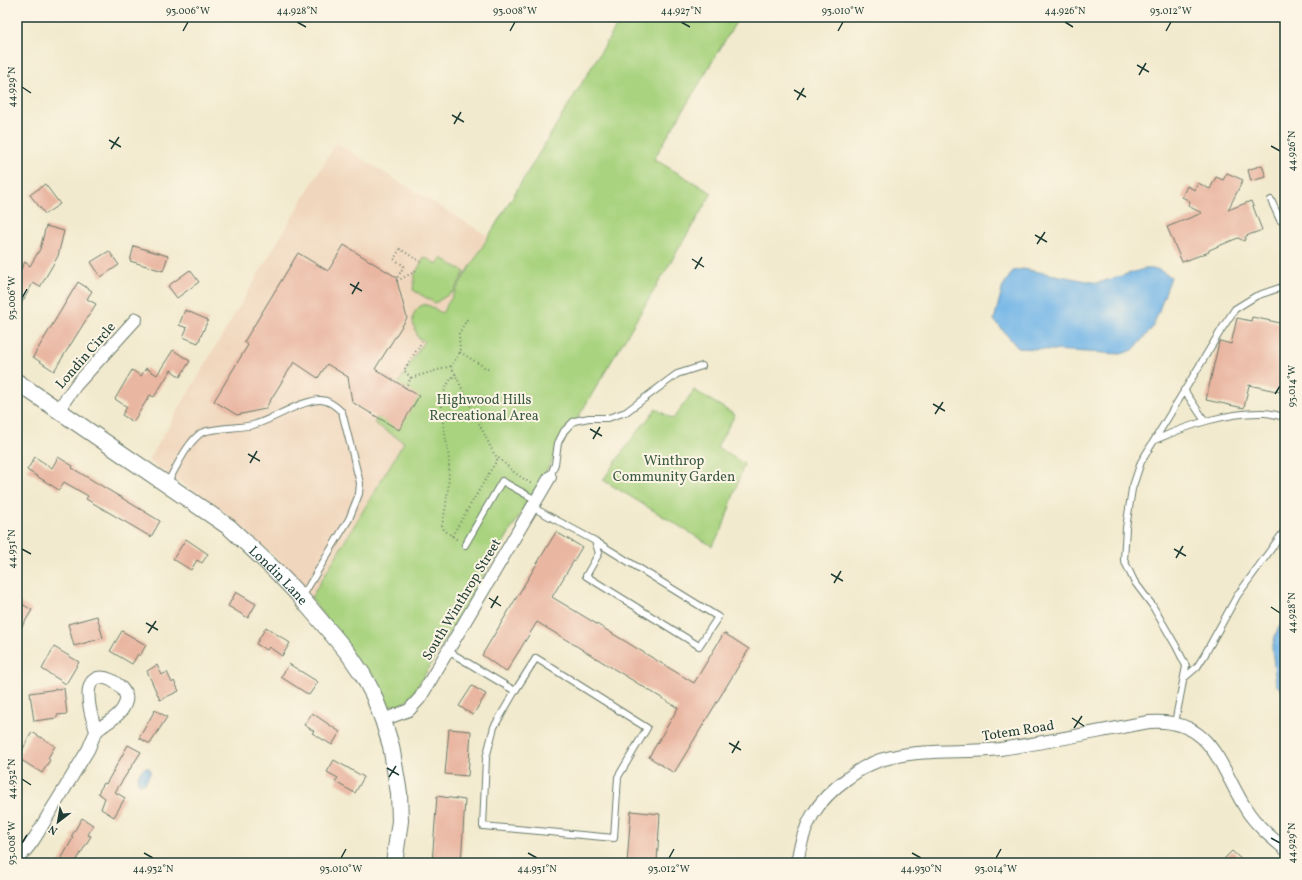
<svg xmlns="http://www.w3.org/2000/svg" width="1302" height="880" viewBox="0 0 1302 880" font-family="Vollkorn,serif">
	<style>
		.built { fill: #f0d6bc }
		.green { fill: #a9d37f; stroke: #64885a }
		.water { fill: #72b5e7; stroke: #48798e }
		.building { fill: #e9b6a1 }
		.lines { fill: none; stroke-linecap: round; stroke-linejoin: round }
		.lane-casing { stroke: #697a6a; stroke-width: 8 }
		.street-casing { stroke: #697a6a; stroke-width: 14 }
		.secondary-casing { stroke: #697a6a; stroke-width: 18 }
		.path { stroke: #697a6a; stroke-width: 2; stroke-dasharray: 1 3; stroke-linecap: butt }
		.lane { stroke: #fff; stroke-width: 6 }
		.street { stroke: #fff; stroke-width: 12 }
		.secondary { stroke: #fff; stroke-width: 16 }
		.ticks { fill: none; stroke: #1f3d34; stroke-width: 1.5 }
		.labels { text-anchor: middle; stroke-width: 4; stroke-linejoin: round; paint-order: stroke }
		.street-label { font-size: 14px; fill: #1f3d34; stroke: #fcf5e5 }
		.park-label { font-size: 14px; fill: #3b5b43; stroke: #fcf5e5 }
		.neatline { fill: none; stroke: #1f3d34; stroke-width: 1.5 }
		.ticks-label { font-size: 10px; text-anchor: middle; fill: #1f3d34 }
	</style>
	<rect width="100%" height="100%" fill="#fcf5e5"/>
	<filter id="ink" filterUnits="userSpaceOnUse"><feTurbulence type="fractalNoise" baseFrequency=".025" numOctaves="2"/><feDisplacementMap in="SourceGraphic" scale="8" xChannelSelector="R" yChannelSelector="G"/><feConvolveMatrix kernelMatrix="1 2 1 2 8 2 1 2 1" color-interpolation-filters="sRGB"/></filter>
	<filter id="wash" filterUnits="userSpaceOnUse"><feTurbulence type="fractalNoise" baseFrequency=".012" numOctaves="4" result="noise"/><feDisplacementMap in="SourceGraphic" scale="16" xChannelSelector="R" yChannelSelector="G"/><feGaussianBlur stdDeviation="0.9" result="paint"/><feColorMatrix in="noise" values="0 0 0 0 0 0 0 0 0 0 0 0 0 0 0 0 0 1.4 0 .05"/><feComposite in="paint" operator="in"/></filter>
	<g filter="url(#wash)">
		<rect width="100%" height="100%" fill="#f2eace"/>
		<!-- built -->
		<path class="built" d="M336 143 488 236 374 423 404 441 311 598 290 573 270 552 222 510 148 461Z"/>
		<!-- green -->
		<path class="green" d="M622 17H739L654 159 712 193 413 694C404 703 402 708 388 705L311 598 404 442 374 423 424 341 418 338C416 332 413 325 413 319 413 312 420 303 427 305 432 306 437 311 442 313Z
			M424 257 437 264 441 258 465 272 454 291 435 303 413 290 415 274Z
			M694 390 735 415 717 447 744 464 722 530 712 546 603 480 633 437 656 409 673 419Z"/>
		<!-- water -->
		<path class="water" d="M1023 269 1098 283 1144 269H1157L1171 277 1153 327 1133 350 1121 354 1018 348 994 320 1003 286 1013 271Z
			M1285 616V695L1276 684 1272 648 1276 633Z
			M147 767 150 769V774L145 783 139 784 137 781C137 776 141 768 147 767Z"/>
		<g id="blocks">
			<!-- building -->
			<path class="building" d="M1262 165 1266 177 1251 181 1248 170Z
				M1227 173 1243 180 1228 210 1251 201 1262 230 1246 236 1244 241 1238 238 1209 250V252L1182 262 1167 227 1202 213 1188 206 1190 201 1182 197 1187 186 1195 190 1198 183 1210 189 1216 177 1223 180Z
				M45 184 60 204 45 214 30 195Z
				M46 226 64 231 58 256 40 287 33 283 17 311V276L25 262 30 266 40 249Z
				M344 245 396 277 397 281 407 318 375 369 419 396 399 430 352 402 348 377 327 364 318 378 294 362 265 409 237 415 214 401 248 345 244 342 298 253 328 271Z
				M134 246 168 256 163 271 130 261Z
				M109 251 119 265 101 277 91 262Z
				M190 270 199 282 177 298 168 286Z
				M78 282 92 291 87 299 96 304 54 371 33 357Z
				M185 310 208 320 198 343 183 337 187 328 179 325Z
				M1252 317 1285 324V393L1249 385 1244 408 1206 400 1219 342 1220 341 1231 344 1237 318 1251 321Z
				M173 350 190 361 180 377 171 370 154 397 150 395 133 422 122 415 127 407 115 399 132 370 141 376 146 368 157 375Z
				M35 457 52 468 58 457 73 466 72 468 160 521 151 537 86 499 88 496 64 482 59 490 27 470Z
				M556 532 582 547 552 597 694 683 724 633 749 649 674 773 649 757 678 708 537 622 506 672 482 655Z
				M186 539 208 554 202 563 197 560 191 570 173 559Z
				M236 592 256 604 248 618 228 606Z
				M17 601 32 610 17 635Z
				M97 616 103 638 74 646 68 624Z
				M266 627 290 643 282 656 269 647 267 650 256 644Z
				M122 631 146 645 140 656 138 654 132 664 110 651Z
				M54 647 79 662 66 684 42 669Z
				M289 664 318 682 309 695 281 677Z
				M157 665 162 675 167 672 172 683 174 681 179 691 160 700 147 671Z
				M472 686 486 694 473 715 459 706Z
				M64 688 67 714 57 715V718L34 721 30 693Z
				M155 710 167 717 150 744 139 738Z
				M312 713 340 732 332 745 312 733 314 731 304 725Z
				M449 729 471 731 468 776 445 774Z
				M32 732 55 746 48 758 50 760 42 773 18 758Z
				M128 745 141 752 115 792 125 798 114 817 101 809 105 798 98 793 104 783 106 784Z
				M334 760 364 777 355 793 335 782 338 778 327 772Z
				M437 796 465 800 461 863H432Z
				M631 811 660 814 657 863H627Z
				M82 818 93 825 88 835 91 836 75 863H59L73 838 71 837Z
				M1232 851 1245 863H1220Z"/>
		</g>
	</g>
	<g filter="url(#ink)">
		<use href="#blocks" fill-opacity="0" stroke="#697a6a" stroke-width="1"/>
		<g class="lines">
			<defs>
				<path id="lane" d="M1271 200 1280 220 1285 224
					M1184 390 1205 421
					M1155 440C1189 425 1226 412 1264 413 1271 413 1278 416 1285 417
					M550 477 555 464 558 443 564 431 574 421 589 418H608L626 412 677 374 702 366
					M167 483C177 467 186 444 201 433 208 428 242 428 253 425 275 419 297 402 319 400 328 399 336 406 342 412L360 483 359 494 349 519 302 597
					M532 507 595 541 599 553 586 576 699 646 718 617 595 541
					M465 545 502 481 536 500
					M448 651 515 691 536 658 647 728 618 777 614 838 483 826 486 758 494 727 515 691
					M1184 678 1197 667 1204 656 1237 596 1285 530
					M1175 723 1186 666 1176 646 1152 605 1134 581 1124 560 1126 528 1132 489 1141 462 1223 327 1235 309 1256 296 1285 286"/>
				<path id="street" d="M58 410 76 385 136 319
					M383 720 409 710 420 698 550 477
					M17 859C32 846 40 829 50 812 63 792 75 771 88 750 91 744 93 736 97 731 98 729 102 727 104 725 113 719 123 713 126 701 130 687 94 663 89 689 87 703 92 718 96 731
					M797 863C803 824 816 801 848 778 861 768 876 760 892 757 927 749 964 753 1000 749 1050 742 1099 731 1149 722 1212 717 1219 766 1246 809 1256 825 1271 837 1285 849"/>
				<g id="secondary">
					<path id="s1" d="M17 382 229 527 275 570 297 593 348 653 363 675 373 694 383 720 391 746 399 793 400 821 394 863"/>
				</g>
			</defs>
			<!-- lane casing -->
			<use href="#lane" class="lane-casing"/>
			<!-- street casing -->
			<use href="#street" class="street-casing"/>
			<!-- secondary casing -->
			<use href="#secondary" class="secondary-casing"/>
			<!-- path -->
			<path class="path" d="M397 281V278L404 266 394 259 400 249 421 262
				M397 281 416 271
				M460 352 489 370
				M451 366 494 454 515 473 533 485
				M456 374C430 397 448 434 449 463 449 484 447 504 442 525L444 530 459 541
				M411 378 404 370 423 340
				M405 388 411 378 451 366 460 352 459 333 468 318
				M452 536 498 458"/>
			<!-- lane -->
			<use href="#lane" class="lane"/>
			<!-- street -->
			<use href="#street" class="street"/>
			<!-- secondary -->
			<use href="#secondary" class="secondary"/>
		</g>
	</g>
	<!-- ticks -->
	<path class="ticks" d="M297 22 306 27M681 22 690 27M1065 22 1073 27M183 31 188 22M510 31 515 22M838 31 843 22M1166 31 1171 22M1137 65 1149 72M1139 75 1146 63M22 87 31 93M794 90 806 97M797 100 804 88M452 115 464 122M454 124 461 112M109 140 121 147M1271 146 1280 151M111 149 119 137M1035 235 1047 242M1037 244 1045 232M692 259 704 267M695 269 702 257M350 284 362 291M352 294 359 282M22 298 27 289M1275 394 1280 386M933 404 945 411M935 414 943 402M590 429 602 436M593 439 600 427M248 454 260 461M250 463 257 451M22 549 31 554M1174 549 1186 556M1176 558 1183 546M831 574 843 581M834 583 841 571M489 598 501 606M1271 607 1280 613M491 608 498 596M146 623 158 630M148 633 156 621M1072 718 1084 726M1074 728 1082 716M729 743 741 750M732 753 739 741M387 768 399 775M389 777 396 766M22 779 31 785M1271 838 1280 843M22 843 27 835M144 853 153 858M528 853 537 858M912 853 921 858M341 858 346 849M669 858 674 849M996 858 1001 849"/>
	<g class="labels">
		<!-- street labels -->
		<g class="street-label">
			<text transform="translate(85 355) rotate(-49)" y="5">Londin Circle</text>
			<text dy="5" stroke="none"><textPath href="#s1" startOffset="326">Londin Lane</textPath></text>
			<text transform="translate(461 599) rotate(-59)" y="5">South Winthrop Street</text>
			<text transform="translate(1018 730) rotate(-9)" y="5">Totem Road</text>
		</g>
		<!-- park labels -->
		<g class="park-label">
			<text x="484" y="404">Highwood Hills<tspan x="484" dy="16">Recreational Area</tspan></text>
			<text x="674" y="465">Winthrop<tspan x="674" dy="16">Community Garden</tspan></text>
		</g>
	</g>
	<!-- margin -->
	<rect width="1302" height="880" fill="none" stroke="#fcf5e5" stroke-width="44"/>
	<!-- north arrow -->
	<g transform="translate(58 822) rotate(211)" stroke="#fcf5e5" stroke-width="3" paint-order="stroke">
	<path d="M0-3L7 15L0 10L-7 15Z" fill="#1f3d34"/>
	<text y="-6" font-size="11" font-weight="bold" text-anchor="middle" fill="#1f3d34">N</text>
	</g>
	<rect x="22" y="22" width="1258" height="836" class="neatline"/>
	<g class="ticks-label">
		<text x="188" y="14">93.006°W</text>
		<text x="297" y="14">44.928°N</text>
		<text x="515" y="14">93.008°W</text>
		<text x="681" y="14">44.927°N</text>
		<text x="843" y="14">93.010°W</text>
		<text x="1065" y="14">44.926°N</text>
		<text x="1171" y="14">93.012°W</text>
		<text transform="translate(11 87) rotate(-90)" y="4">44.929°N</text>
		<text transform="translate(1291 151) rotate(-90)" y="4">44.926°N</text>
		<text transform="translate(11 298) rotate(-90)" y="4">93.006°W</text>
		<text transform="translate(1291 386) rotate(-90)" y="4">93.014°W</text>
		<text transform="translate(11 549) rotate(-90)" y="4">44.931°N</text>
		<text transform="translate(1291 613) rotate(-90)" y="4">44.928°N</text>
		<text transform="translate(11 779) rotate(-90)" y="4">44.932°N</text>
		<text transform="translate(11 843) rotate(-90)" y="4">93.008°W</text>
		<text transform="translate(1291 843) rotate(-90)" y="4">44.929°N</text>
		<text x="153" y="872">44.932°N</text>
		<text x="341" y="872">93.010°W</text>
		<text x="537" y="872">44.931°N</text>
		<text x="669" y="872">93.012°W</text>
		<text x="921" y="872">44.930°N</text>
		<text x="996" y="872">93.014°W</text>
	</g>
</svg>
